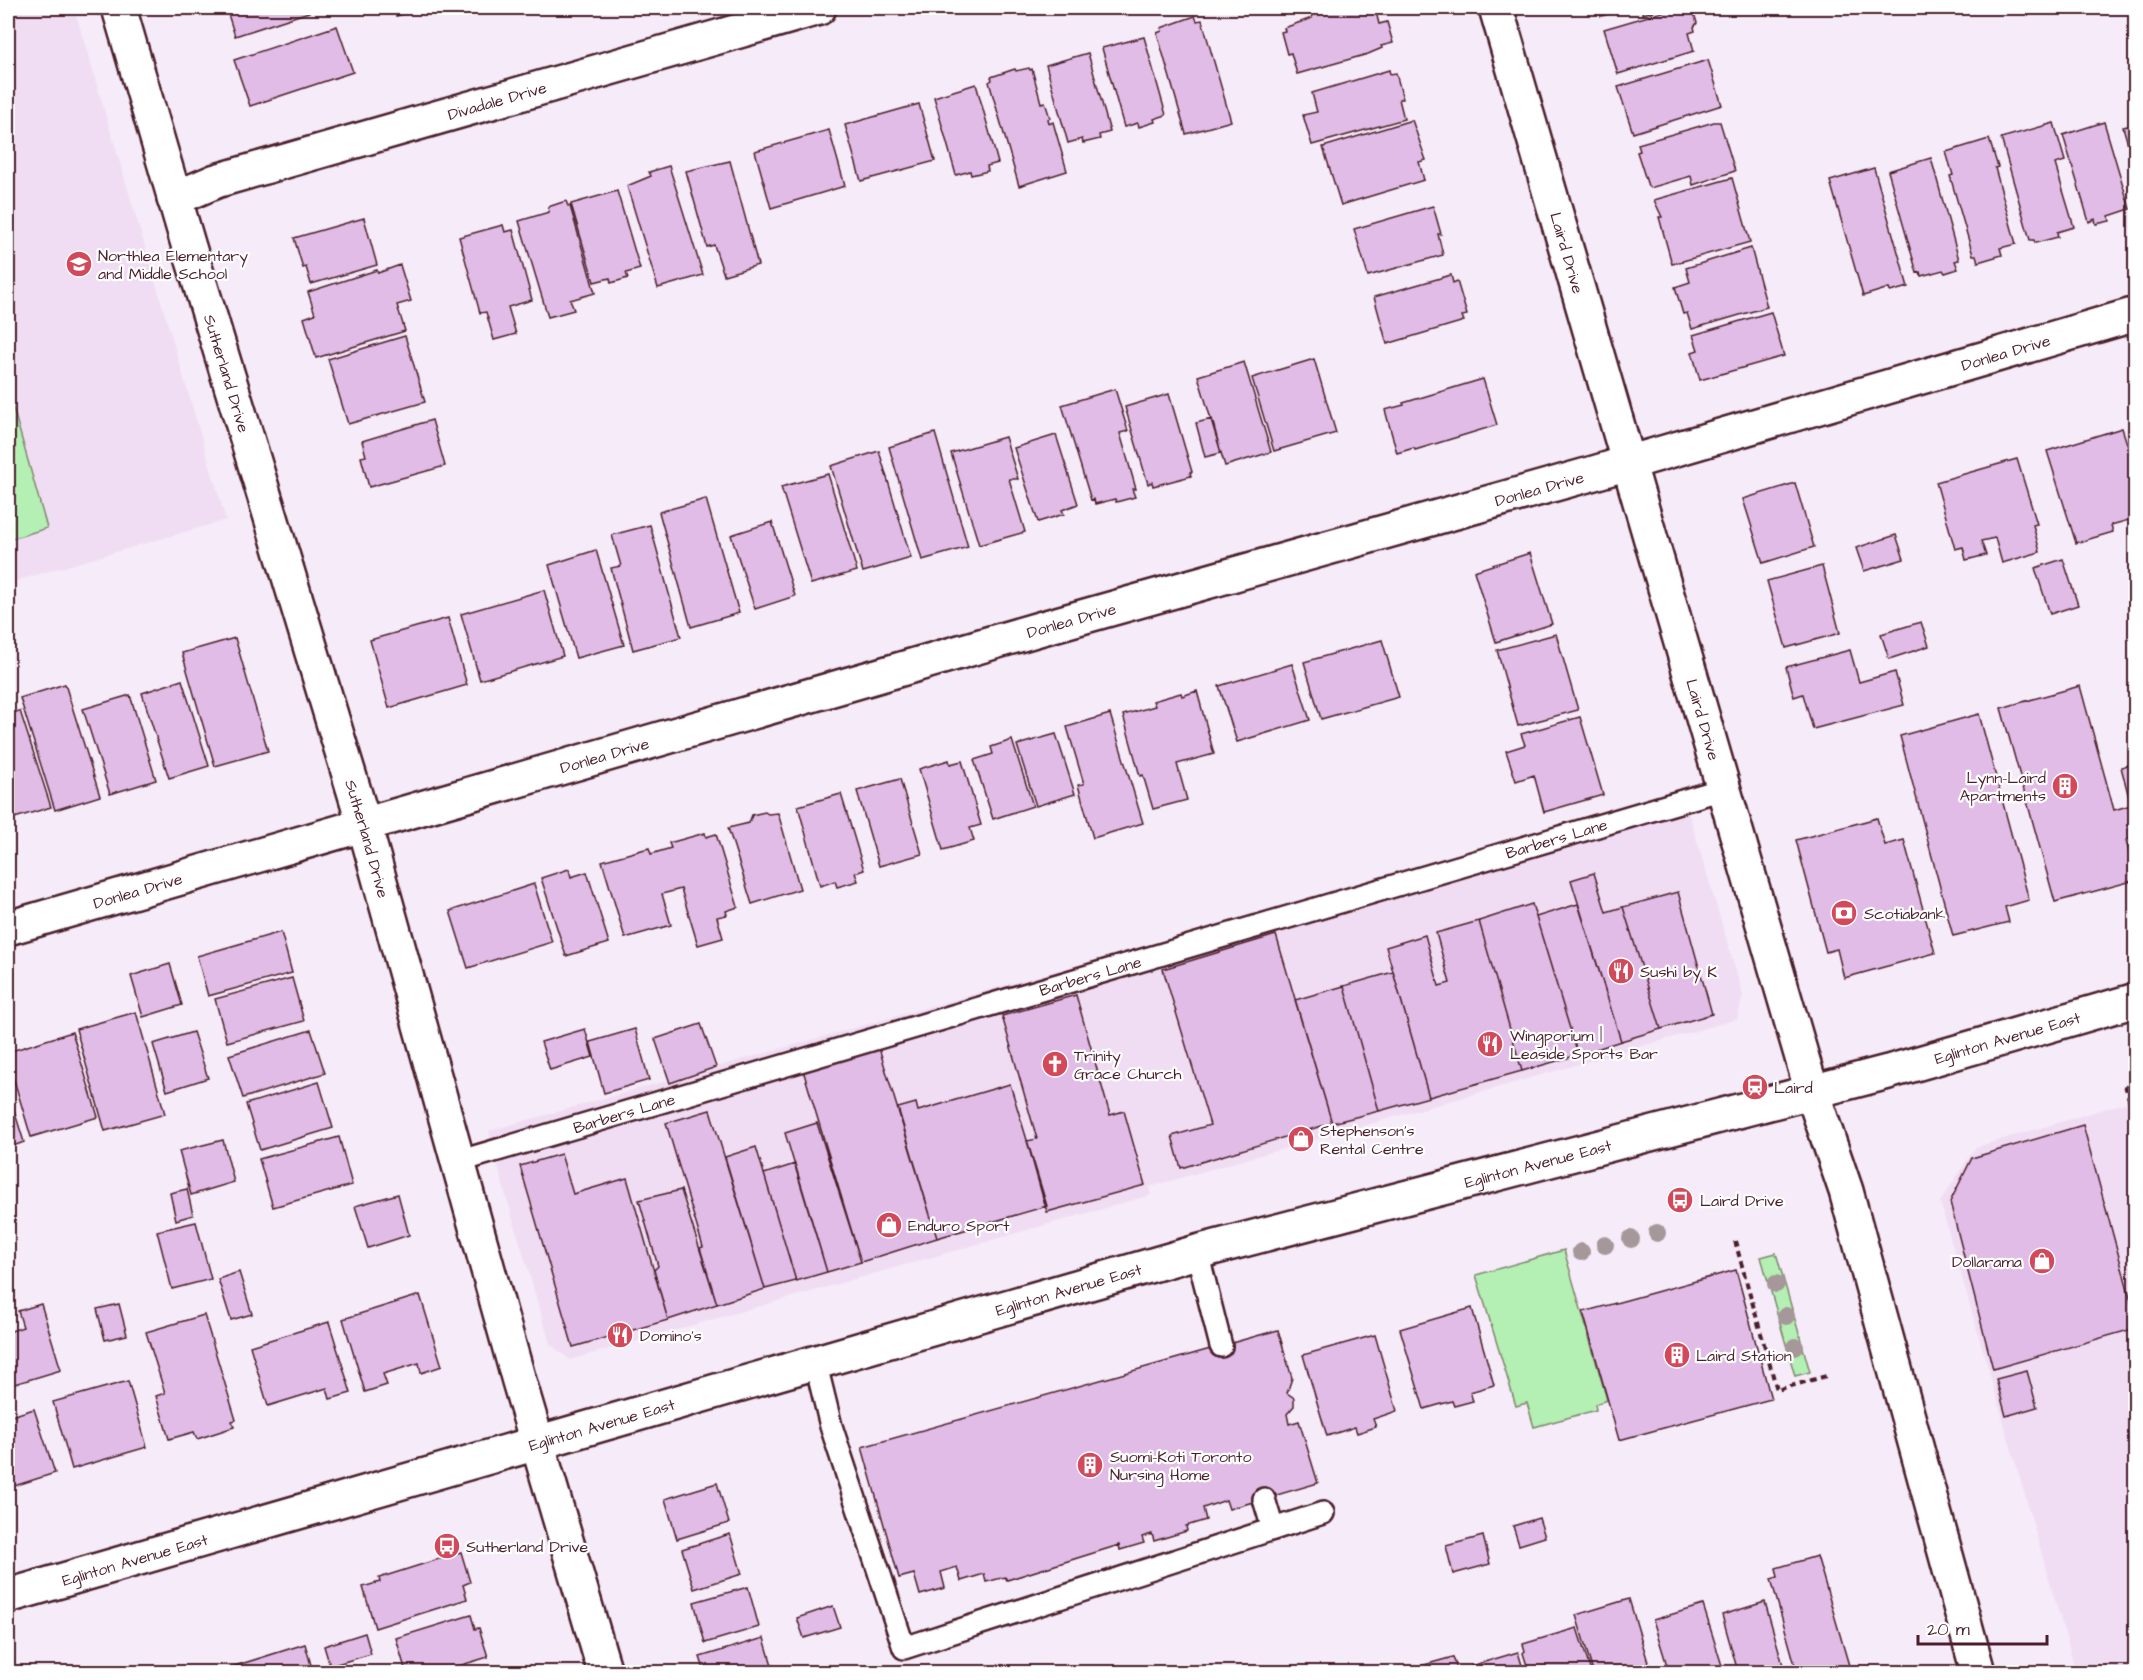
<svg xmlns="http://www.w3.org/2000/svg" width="2143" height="1680" viewBox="0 0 2143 1680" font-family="'Architects Daughter',sans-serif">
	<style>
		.built { fill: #f0ddf3 }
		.green { fill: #b4efb3; stroke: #7f876f; stroke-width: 1.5 }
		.building { fill: #e1bce6; stroke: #4a1f2b; stroke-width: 1.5 }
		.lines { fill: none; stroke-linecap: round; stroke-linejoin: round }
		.lane-casing { stroke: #4a1f2b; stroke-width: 26 }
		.street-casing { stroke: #4a1f2b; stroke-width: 38 }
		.secondary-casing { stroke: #4a1f2b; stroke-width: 38 }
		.primary-casing { stroke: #4a1f2b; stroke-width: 38 }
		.path { stroke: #4a1f2b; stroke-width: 4; stroke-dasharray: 6 4.5; stroke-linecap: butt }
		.lane { stroke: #fff; stroke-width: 21 }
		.street { stroke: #fff; stroke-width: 33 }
		.secondary { stroke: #fff; stroke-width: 33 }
		.primary { stroke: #fff; stroke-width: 33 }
		.tree { fill: #a6979a }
		.labels { text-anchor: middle; stroke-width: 4.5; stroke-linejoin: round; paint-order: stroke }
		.street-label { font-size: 16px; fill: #4a1f2b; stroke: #fff }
		.poi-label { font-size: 16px; fill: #4a1f2b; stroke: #fff; text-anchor: start }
	</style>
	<rect width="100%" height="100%" fill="#f6ebf8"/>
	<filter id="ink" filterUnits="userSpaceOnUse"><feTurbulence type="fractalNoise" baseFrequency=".0167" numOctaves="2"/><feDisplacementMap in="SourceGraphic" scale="12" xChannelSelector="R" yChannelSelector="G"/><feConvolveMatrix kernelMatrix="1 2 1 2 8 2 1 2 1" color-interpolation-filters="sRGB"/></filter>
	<g filter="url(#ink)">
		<!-- built -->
		<path class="built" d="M8 8H74L226 520 8 583Z
			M1683 794 1743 995 1737 1019 1149 1187 1151 1195 570 1360 550 1344 502 1182 489 1131Z
			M2135 1100V1672H2076L1940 1202 1976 1147Z"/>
		<!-- green -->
		<path class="green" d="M8 390 47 528 8 540Z
			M1564 1250 1607 1400 1595 1404 1596 1410 1534 1427 1527 1403 1516 1406 1476 1275Z
			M1776 1253 1810 1372 1795 1376 1761 1257Z"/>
		<!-- building -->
		<path class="building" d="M226 8H308L309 12 235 36Z
			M394 8H426L396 16Z
			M1309 8H1375L1379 24 1387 22 1393 43 1381 46 1382 48 1368 54 1297 74 1291 53 1287 54 1281 32 1285 31 1284 28 1312 18Z
			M1594 8H1631L1601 16 1599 9 1595 10Z
			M1641 8H1665L1643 14Z
			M1676 8H1688L1689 10H1693L1697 23 1694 27 1695 31 1689 33 1694 51 1618 74 1604 29Z
			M1195 16 1197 21 1202 20 1231 121 1186 134 1157 33 1162 31 1161 28Z
			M337 26 353 72 250 106 234 60Z
			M1144 37 1166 115 1154 119 1155 122 1139 127 1138 123 1124 127 1102 48Z
			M1088 53 1110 132 1099 135 1100 139 1083 143 1082 139 1068 143 1046 65Z
			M1708 60 1722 105 1633 133 1618 87Z
			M1029 68 1030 70 1032 69 1041 103 1045 102 1050 118 1048 119 1049 124 1053 122 1067 171 1019 186 989 82 992 80 991 77 1015 69 1016 71Z
			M1389 70 1390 74 1396 73 1403 99H1399L1404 119 1312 145 1303 115 1317 112 1312 93Z
			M976 84 998 163 987 166 988 171 971 175 970 171 956 175 934 97Z
			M919 104 935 161 861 181 845 125Z
			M1412 120 1426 160 1419 162 1424 180 1341 205 1323 147Z
			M1714 122H1720L1735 171 1693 185 1691 176 1650 188 1648 186 1637 152 1640 151 1638 144Z
			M2104 122 2130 209 2109 216 2110 221 2096 224 2095 219 2089 222 2063 135Z
			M2054 123 2065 161 2055 164 2074 227 2057 232 2058 237 2035 243 2034 240H2030L2001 138Z
			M2136 124V171L2123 127Z
			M829 130 845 186 771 208 755 151Z
			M1989 139 1998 167 1995 168 2016 244 2000 248 2002 255 1978 262 1976 255H1973L1950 176 1953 175 1946 152Z
			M1931 158 1959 260 1955 261 1958 269 1945 273 1943 270 1921 276 1920 272 1917 273 1888 171Z
			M730 161 758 265 724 275 714 245 707 247 686 171Z
			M669 166 703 275 658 288 627 186 651 176 649 172Z
			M1874 168 1908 287 1890 292 1889 288 1863 296 1830 181Z
			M1732 178 1750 242 1672 264 1659 217H1662L1654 200Z
			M617 191 640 269 626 273 628 278 611 283 610 278 594 282 571 204Z
			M566 201 568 206H570L595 293 570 300 574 310 548 317 519 221 549 212 548 207Z
			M1433 206 1441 234H1438L1443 255 1368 276 1354 229Z
			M364 218 377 265 311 284 306 267 303 268 294 238Z
			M503 225 505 232 513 230 532 300 508 307 516 334 494 340 486 312 480 313 459 237Z
			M1751 248 1767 307 1692 329 1687 313 1683 314 1675 287 1690 282 1686 268Z
			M400 265 411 301 397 305 405 331 316 358 304 318 315 314 308 292 377 270 378 273Z
			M1451 275 1453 283 1457 281 1467 315 1462 316 1464 321 1387 344 1374 297Z
			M1771 312 1784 356 1700 380 1692 352 1698 350 1693 335Z
			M405 336 425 402 348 424 328 359Z
			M1314 359 1336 433 1274 451 1252 378Z
			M1244 362 1271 452 1225 466 1198 376Z
			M1483 379 1497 425 1415 450 1414 448 1397 453 1385 410 1404 405 1403 403Z
			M1115 389 1128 431 1120 433 1136 489H1132L1135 497 1116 502 1115 499 1095 504 1094 499 1091 500 1062 405Z
			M1169 394 1192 472H1190L1191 476 1153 486 1152 482 1148 484 1125 407Z
			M1212 419 1221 453 1205 457 1196 423Z
			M432 420 445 466 369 487 361 457 366 456 362 441Z
			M2122 428 2136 472V490L2133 491 2136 499V518L2111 525 2113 532 2076 543 2047 451Z
			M935 433 968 547 922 560 889 447Z
			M1056 435 1078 504 1062 510 1064 514 1038 522 1014 448Z
			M1005 437 1018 479H1009L1025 532 979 545 951 453Z
			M879 451 911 558 863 572 831 466Z
			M2017 459 2037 524 2033 525 2040 552 2002 563 1995 538 1981 541 1986 555 1966 560 1963 547 1955 549 1936 482Z
			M828 474 857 571 811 584 781 487Z
			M1795 483 1814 547 1763 563 1743 499Z
			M706 499 739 613 691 627 659 512Z
			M772 522 795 596 755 609 731 535Z
			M650 525 681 637 633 650 611 568 621 566 612 535Z
			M1896 535 1904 559 1864 571 1856 548Z
			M596 550 624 645 576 658 549 565Z
			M1530 553 1552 624 1496 642 1474 571Z
			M2063 559 2078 605 2050 614 2035 568Z
			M1822 566 1840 633 1786 648 1767 581Z
			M544 590 563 656 480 680 461 614Z
			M448 618 467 685 389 708 370 640Z
			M1921 622 1929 646 1889 659 1881 634Z
			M1556 634 1578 710 1518 726 1497 650Z
			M235 638 268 751 215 766 182 653Z
			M1382 640 1399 697 1321 719 1304 662Z
			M1850 650 1859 682 1895 672 1904 705 1813 729 1803 694 1794 697 1786 667Z
			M1292 664 1310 720 1237 742 1219 686Z
			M182 680 209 766 169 778 142 693Z
			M65 684 100 796 55 810 20 698Z
			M2080 686 2114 810 2131 805 2121 767 2136 763V837L2126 840 2136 880 2055 902 2001 708Z
			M1197 691 1214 754 1177 764 1187 800 1153 809 1143 775 1140 776 1123 715 1155 706 1153 701 1181 693 1182 696Z
			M130 695 156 780 110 794 83 709Z
			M20 711 51 807 8 820V714Z
			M1110 714 1143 823 1093 838 1078 785 1084 784 1067 727Z
			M1979 714 2029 900 2005 907 2009 922 1953 936 1900 736Z
			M1580 717 1603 795 1544 812 1534 775 1516 781 1506 751 1525 745 1521 734Z
			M1056 734 1075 794 1036 806 1017 745Z
			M1012 740 1033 806 993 819 974 760 993 754 991 747Z
			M949 760 950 764 962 761 981 825 970 828 974 841 943 850 919 769Z
			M900 779 922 854 879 866 857 791Z
			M841 794 864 870 855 873 858 881 837 887 835 881 820 886 798 806Z
			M765 812 768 814 778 813 800 889 752 904 728 828 749 823 752 815Z
			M1877 818 1885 845 1904 840 1935 953 1844 978 1837 949 1826 952 1796 840Z
			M705 833 706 837 716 834 738 907 726 911 727 915 717 917 723 938 698 945 681 889 662 894 671 925 625 938 602 861 649 848 651 854 671 848 669 843Z
			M569 869 571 877 587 872 609 943 566 956 541 878Z
			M1594 873 1606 912 1623 907 1661 1029 1621 1041 1571 880Z
			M534 884 552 942 468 968 450 911Z
			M1678 892 1712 1014 1661 1029 1623 907Z
			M1532 904 1578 1055 1522 1071 1479 921Z
			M1578 904 1621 1041 1578 1055 1536 917Z
			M1479 921 1522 1071 1429 1097 1386 947 1425 935 1439 986 1450 983 1436 933Z
			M281 932 292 973 208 996 197 956Z
			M1276 935 1332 1123 1181 1168 1172 1136 1210 1125 1163 969Z
			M170 964 182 1005 143 1017 131 976Z
			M1393 972 1429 1097 1379 1111 1344 986Z
			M292 978 304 1021 227 1042 215 999Z
			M1344 986 1379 1111 1332 1123 1295 1000Z
			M1076 995 1110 1115 1124 1111 1145 1185 1047 1212 1027 1141 1037 1139 1002 1016Z
			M136 1012 165 1114 105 1131 76 1029Z
			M701 1024 716 1067 670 1083 655 1039Z
			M585 1029 593 1057 550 1070 541 1042Z
			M635 1029 649 1080 604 1093 590 1042Z
			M311 1030 325 1073 243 1098 229 1055Z
			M72 1032 98 1117 31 1137 8 1060V1052Z
			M193 1032 208 1078 167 1091 153 1044Z
			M879 1048 937 1238 861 1262 803 1070Z
			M319 1082 333 1128 260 1150 246 1104Z
			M1010 1084 1047 1206 937 1238 898 1108 916 1103 918 1111Z
			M8 1091 24 1142 8 1148Z
			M710 1110 765 1289 717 1304 700 1248 703 1247 666 1123Z
			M817 1123 861 1262 827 1272 785 1133Z
			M2083 1125 2136 1319V1328L1993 1369 1950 1202 1972 1158Z
			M339 1137 352 1185 273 1207 259 1159Z
			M223 1140 234 1182 191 1195 179 1151Z
			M756 1147 796 1281 765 1289 725 1157Z
			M561 1154 573 1194 627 1178 668 1320 573 1347 520 1166Z
			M795 1164 827 1272 796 1281 764 1174Z
			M187 1189 193 1215 176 1220 170 1193Z
			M681 1190 717 1304 668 1320 654 1270 658 1266 639 1200Z
			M398 1194 409 1235 368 1248 355 1206Z
			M196 1222 211 1279 172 1289 157 1231Z
			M1736 1270 1771 1399 1619 1440 1583 1312Z
			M239 1272 252 1314 231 1320 218 1279Z
			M420 1295 442 1366 421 1373 419 1363 383 1374 387 1385 365 1392 343 1319Z
			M41 1304 61 1370 8 1386V1332L23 1327 18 1311Z
			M119 1304 127 1335 105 1340 97 1309Z
			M1472 1308 1494 1385 1470 1392 1473 1401 1454 1406 1452 1401 1424 1409 1400 1329Z
			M204 1315 236 1420 232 1421 234 1427 197 1439 194 1432 169 1439 156 1396 165 1393 146 1332Z
			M329 1322 351 1393 330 1399 327 1388 268 1406 250 1346Z
			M1278 1330 1292 1378 1287 1393 1294 1398V1406L1287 1414 1289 1424 1299 1421 1318 1483 1229 1509 1226 1500 1203 1508 1206 1520 1186 1526 1187 1531 1154 1541 1152 1534 1142 1537 1144 1543 1120 1550 1119 1545 1007 1580 1005 1577 986 1582 984 1574 961 1581 957 1567 941 1572 945 1588 920 1595 914 1574 899 1578 862 1447Z
			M1375 1335 1397 1411 1373 1419 1376 1427 1357 1433 1355 1427 1327 1436 1303 1355Z
			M2027 1371 2037 1407 2006 1416 1996 1379Z
			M128 1381 147 1447 72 1469 53 1402Z
			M34 1409 55 1473 8 1488V1417Z
			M717 1483 729 1523 677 1539 665 1499Z
			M1539 1518 1545 1537 1519 1545 1513 1526Z
			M730 1534 742 1574 694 1589 682 1549Z
			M1483 1536 1490 1564 1453 1574 1446 1546Z
			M461 1552 470 1582 463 1585 467 1599 375 1628 363 1587 380 1582 379 1578Z
			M1817 1556 1850 1669 1836 1672H1797L1771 1579 1778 1577 1776 1568Z
			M748 1587 759 1627 705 1643 694 1602Z
			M1629 1599 1651 1672H1593L1576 1615Z
			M1765 1602 1785 1672H1738L1722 1615Z
			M1703 1605 1724 1672H1669L1653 1620Z
			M833 1606 840 1627 804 1638 797 1618Z
			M471 1615 475 1629 479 1628 488 1657 439 1672H406L396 1638Z
			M1577 1628 1591 1672H1529L1523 1653 1525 1651 1523 1644Z
			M365 1633 371 1654 330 1666 324 1646Z
			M764 1638 774 1672H705L700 1657Z
			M305 1644 313 1672H226L225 1669Z
			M1518 1652 1524 1672H1472L1471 1666Z
			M1453 1657 1458 1672H1399Z"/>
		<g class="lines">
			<defs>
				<g id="lane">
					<path id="s1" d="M457 1162 1723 789"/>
					<path d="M1197 1252 1221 1346"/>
					<path d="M815 1361 831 1426 904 1648 1323 1513"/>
					<path d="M1264 1499 1273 1529"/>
				</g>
				<g id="street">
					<path id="s2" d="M119 8 188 244 364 824 519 1381 605 1672"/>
					<path id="s3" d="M1496 8 1812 1092"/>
					<path id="s4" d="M174 199 216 181 819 8"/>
					<path id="s5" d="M8 928 1039 629 1587 475 2136 314"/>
				</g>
				<path id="secondary" d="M1812 1092 1846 1191 1978 1672"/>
				<g id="primary">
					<path id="s6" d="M8 1596 1197 1252 1888 1072 2136 1000"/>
				</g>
			</defs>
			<!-- lane casing -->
			<use href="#lane" class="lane-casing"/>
			<!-- street casing -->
			<use href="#street" class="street-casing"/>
			<!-- secondary casing -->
			<use href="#secondary" class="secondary-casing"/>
			<!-- primary casing -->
			<use href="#primary" class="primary-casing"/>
			<!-- path -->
			<path class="path" d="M2125 1085 2136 1123
				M1735 1241 1777 1390 1826 1376"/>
			<!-- lane -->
			<use href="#lane" class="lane"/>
			<!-- street -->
			<use href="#street" class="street"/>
			<!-- secondary -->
			<use href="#secondary" class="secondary"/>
			<!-- primary -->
			<use href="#primary" class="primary"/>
		</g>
		<!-- trees -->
		<g class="tree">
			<circle cx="1657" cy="1233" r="9"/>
			<circle cx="1631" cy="1239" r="9"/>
			<circle cx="1605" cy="1245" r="9"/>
			<circle cx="1581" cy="1252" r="9"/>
			<circle cx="1776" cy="1284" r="9"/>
			<circle cx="1786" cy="1316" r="9"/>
			<circle cx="1795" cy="1347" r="9"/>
		</g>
	</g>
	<!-- icons -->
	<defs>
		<symbol id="school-disc" viewBox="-11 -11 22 22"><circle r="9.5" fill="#d1495b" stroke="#fff"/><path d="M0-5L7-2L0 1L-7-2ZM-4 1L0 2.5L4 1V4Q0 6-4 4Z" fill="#fff"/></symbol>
		<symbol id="building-disc" viewBox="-11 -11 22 22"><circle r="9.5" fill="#d1495b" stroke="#fff"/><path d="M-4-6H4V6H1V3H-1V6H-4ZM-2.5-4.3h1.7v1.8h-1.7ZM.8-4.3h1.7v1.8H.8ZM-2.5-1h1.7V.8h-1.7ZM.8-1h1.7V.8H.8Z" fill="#fff"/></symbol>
		<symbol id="bank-disc" viewBox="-11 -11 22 22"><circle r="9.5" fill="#d1495b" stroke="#fff"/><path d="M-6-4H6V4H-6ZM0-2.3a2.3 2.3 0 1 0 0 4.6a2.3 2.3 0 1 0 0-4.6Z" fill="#fff"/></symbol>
		<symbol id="restaurant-disc" viewBox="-11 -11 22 22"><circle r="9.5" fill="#d1495b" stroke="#fff"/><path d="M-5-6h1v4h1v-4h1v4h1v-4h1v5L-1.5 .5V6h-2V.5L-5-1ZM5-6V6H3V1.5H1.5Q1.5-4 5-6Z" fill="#fff"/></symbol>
		<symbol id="church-disc" viewBox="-11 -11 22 22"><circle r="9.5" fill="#d1495b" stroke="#fff"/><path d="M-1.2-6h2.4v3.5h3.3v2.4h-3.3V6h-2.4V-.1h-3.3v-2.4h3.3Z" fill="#fff"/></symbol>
		<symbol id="station-disc" viewBox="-11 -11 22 22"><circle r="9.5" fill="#d1495b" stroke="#fff"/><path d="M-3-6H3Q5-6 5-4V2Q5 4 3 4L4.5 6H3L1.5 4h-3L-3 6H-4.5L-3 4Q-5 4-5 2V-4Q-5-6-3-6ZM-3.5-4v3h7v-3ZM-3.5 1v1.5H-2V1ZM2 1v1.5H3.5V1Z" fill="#fff"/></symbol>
		<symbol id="shop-disc" viewBox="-11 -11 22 22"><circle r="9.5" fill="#d1495b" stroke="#fff"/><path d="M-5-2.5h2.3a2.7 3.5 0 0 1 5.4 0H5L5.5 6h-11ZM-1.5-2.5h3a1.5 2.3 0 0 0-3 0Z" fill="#fff"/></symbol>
		<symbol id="bus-disc" viewBox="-11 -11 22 22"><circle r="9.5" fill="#d1495b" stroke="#fff"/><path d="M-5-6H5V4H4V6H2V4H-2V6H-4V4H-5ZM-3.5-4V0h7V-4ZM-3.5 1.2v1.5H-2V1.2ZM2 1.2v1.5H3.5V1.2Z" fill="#fff"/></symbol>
	</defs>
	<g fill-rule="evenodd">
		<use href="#school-disc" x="64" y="249" width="30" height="30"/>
		<use href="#building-disc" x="2050" y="771" width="30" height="30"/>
		<use href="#bank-disc" x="1829" y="898" width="30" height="30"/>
		<use href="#restaurant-disc" x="1606" y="956" width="30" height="30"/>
		<use href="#restaurant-disc" x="1475" y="1029" width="30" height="30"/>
		<use href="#church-disc" x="1040" y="1049" width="30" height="30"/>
		<use href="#station-disc" x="1740" y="1072" width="30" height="30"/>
		<use href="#shop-disc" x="1286" y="1124" width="30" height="30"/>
		<use href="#bus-disc" x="1665" y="1185" width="30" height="30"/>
		<use href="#shop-disc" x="874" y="1210" width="30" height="30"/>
		<use href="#shop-disc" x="2027" y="1246" width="30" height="30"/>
		<use href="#restaurant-disc" x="605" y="1320" width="30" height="30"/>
		<use href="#building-disc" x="1662" y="1340" width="30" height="30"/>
		<use href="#building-disc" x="1075" y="1450" width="30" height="30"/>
		<use href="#bus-disc" x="432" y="1531" width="30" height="30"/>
	</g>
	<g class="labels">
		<!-- street labels -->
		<g class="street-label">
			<text dy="6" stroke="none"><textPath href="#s4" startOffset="338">Divadale Drive</textPath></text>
			<text dy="6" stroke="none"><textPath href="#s3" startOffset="255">Laird Drive</textPath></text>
			<text dy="6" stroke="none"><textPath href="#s5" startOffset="2079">Donlea Drive</textPath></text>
			<text dy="6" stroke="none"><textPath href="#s2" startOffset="381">Sutherland Drive</textPath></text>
			<text dy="6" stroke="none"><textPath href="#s5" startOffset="1593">Donlea Drive</textPath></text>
			<text dy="6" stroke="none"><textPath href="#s5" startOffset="1107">Donlea Drive</textPath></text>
			<text dy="6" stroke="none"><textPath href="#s3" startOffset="741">Laird Drive</textPath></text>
			<text dy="6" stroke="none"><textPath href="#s5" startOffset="621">Donlea Drive</textPath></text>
			<text dy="6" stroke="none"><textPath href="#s2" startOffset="867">Sutherland Drive</textPath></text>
			<text dy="6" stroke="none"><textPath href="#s1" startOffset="1146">Barbers Lane</textPath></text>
			<text dy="6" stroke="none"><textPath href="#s5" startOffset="135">Donlea Drive</textPath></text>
			<text dy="6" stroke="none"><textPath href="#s1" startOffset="660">Barbers Lane</textPath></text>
			<text dy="6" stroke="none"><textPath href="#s6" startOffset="2076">Eglinton Avenue East</textPath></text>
			<text dy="6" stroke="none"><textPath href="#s1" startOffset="174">Barbers Lane</textPath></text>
			<text dy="6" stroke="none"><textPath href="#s6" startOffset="1590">Eglinton Avenue East</textPath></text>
			<text dy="6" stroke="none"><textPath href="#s6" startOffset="1104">Eglinton Avenue East</textPath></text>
			<text dy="6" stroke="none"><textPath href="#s6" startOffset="618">Eglinton Avenue East</textPath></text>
			<text dy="6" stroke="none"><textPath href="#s6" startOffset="132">Eglinton Avenue East</textPath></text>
		</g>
		<!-- poi labels -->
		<g class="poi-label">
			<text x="98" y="261">Northlea Elementary<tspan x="98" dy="18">and Middle School</tspan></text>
			<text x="2046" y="783" text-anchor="end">Lynn-Laird<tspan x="2046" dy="18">Apartments</tspan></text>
			<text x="1864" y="919">Scotiabank</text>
			<text x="1640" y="977">Sushi by K</text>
			<text x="1510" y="1041">Wingporium |<tspan x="1510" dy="18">Leaside Sports Bar</tspan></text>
			<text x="1074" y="1061">Trinity<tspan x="1074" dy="18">Grace Church</tspan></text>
			<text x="1774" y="1093">Laird</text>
			<text x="1320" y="1136">Stephenson's<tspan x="1320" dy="18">Rental Centre</tspan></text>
			<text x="1700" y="1206">Laird Drive</text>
			<text x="908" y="1231">Enduro Sport</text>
			<text x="2022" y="1267" text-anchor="end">Dollarama</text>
			<text x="640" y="1341">Domino's</text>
			<text x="1696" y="1361">Laird Station</text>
			<text x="1110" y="1462">Suomi-Koti Toronto<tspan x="1110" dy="18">Nursing Home</tspan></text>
			<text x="466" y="1552">Sutherland Drive</text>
		</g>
	</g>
	<!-- margin -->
	<rect width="2143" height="1680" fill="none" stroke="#fff" stroke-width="30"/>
	<rect x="15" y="15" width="2113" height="1650" fill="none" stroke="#4a1f2b" stroke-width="2" filter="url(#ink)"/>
	<!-- scale -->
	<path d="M1918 1635v9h129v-9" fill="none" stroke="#4a1f2b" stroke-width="3"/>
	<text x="1927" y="1635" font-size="18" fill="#4a1f2b" stroke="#ffffff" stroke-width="4.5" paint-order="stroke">20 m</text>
</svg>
